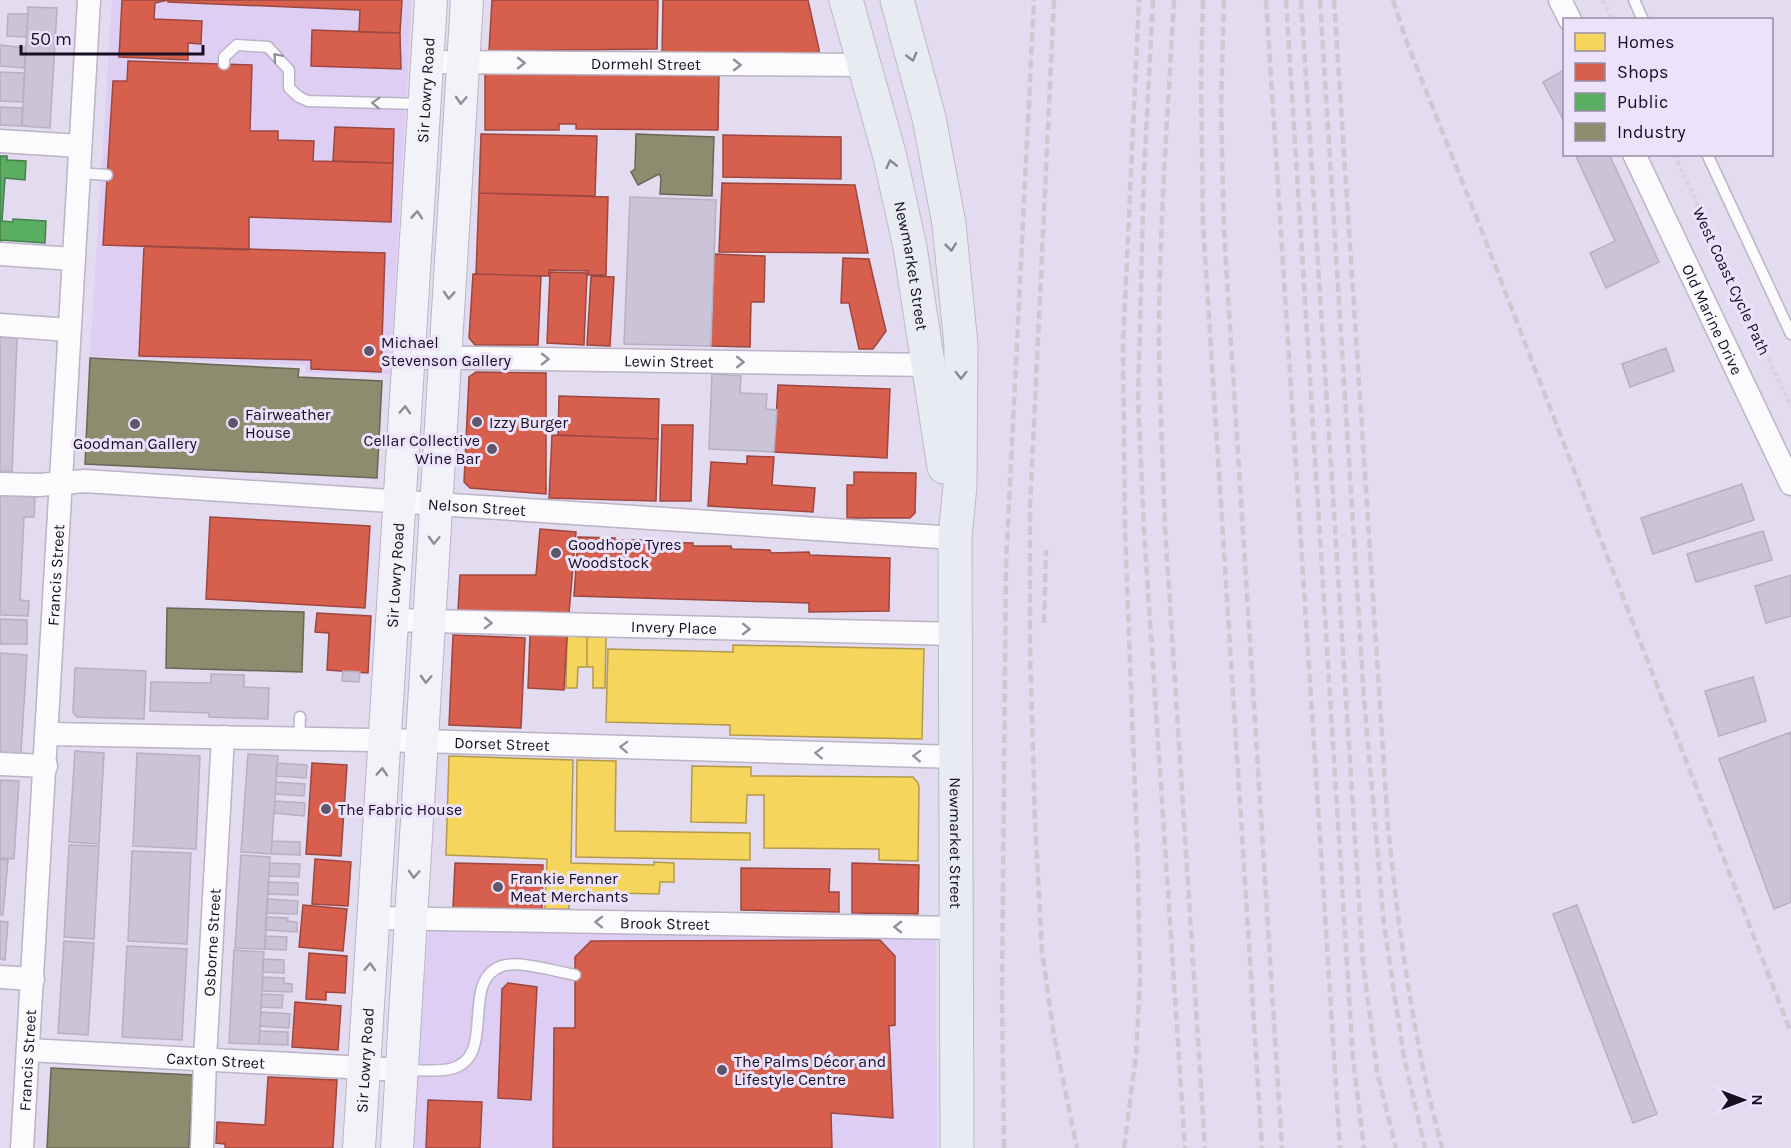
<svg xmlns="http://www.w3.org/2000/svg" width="1791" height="1148" viewBox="0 0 1791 1148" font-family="Karla,sans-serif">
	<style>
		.built { fill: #decef4 }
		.homes { fill: #f6d55c; stroke: #b3994b; stroke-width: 1.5 }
		.shops { fill: #d6604d; stroke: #9d4740; stroke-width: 1.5 }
		.public { fill: #5aae61; stroke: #467e4e; stroke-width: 1.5 }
		.industry { fill: #8c8c6e; stroke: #696658; stroke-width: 1.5 }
		.building { fill: #cbc3d7; stroke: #b7afc2; stroke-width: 1.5 }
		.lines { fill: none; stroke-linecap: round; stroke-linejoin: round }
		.service-casing { stroke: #bbb3c6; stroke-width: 13 }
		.minor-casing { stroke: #bbb3c6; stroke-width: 25 }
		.secondary-casing { stroke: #bbb3c6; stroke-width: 34 }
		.primary-casing { stroke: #bdb9c5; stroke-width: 35 }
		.path { stroke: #d7d4db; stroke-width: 4; stroke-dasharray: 4.5 3; stroke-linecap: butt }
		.service { stroke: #fbfafd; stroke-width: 10 }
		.minor { stroke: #fbfafd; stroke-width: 22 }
		.secondary { stroke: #f1f3f8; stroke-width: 32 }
		.primary { stroke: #e8ebf2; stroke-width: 33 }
		.rail { stroke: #cccad0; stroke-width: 4.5; stroke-dasharray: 9 4.5; stroke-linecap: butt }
		.oneway { stroke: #94909b }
		.oneway2 { stroke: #8a8895 }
		.oneway3 { stroke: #8f8c98 }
		.poi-dot { fill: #5e566a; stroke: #ece3fb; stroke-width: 2 }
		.labels { text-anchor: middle; stroke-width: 6; stroke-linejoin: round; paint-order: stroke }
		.street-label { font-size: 16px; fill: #170e23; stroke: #ece3fb }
		.poi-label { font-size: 16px; fill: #170e23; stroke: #ece3fb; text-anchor: start }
	</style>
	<rect width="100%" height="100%" fill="#e3dbef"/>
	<!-- built -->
	<path class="built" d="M112 0H412L390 374 306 373 305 365 90 356Z
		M431 931 934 937 936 940 937 1148H412L428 936Z"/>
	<!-- homes -->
	<path class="homes" d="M567 636 587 637V667H578L577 688H566Z
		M587 637H606L605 688H593V667H587Z
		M733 645 924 649 922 739 730 735V725L606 722 608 649 733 652Z
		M449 756 573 760 571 863 654 865V862L674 863V882H660L659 894 569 892V909H545L547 859 446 855Z
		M577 760 616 761 615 831 750 833V860L576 857Z
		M692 766 751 767V776L913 777 918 783 919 787 918 861 879 860V849L764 848V795H747L746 823 691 822Z"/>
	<!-- shops -->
	<path class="shops" d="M168 0H402L400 33 359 32 360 10 168 2Z
		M168 0 155 3 154 19 202 21 201 44 188 43V60L119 57 122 0Z
		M492 0H658L657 49 489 51Z
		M663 0H808L819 49V58L662 55Z
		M312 30 400 33 401 69 311 66Z
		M128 61 252 65 250 131H278V140L314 141 313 161 393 163 391 222 249 217V250L103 245 113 81H127Z
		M485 72 719 73 718 130 576 129V124H559V130H485Z
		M335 127 394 129 393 163 333 161Z
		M481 134 597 136 595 196 479 193Z
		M723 135 841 137V179L723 177Z
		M722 183 855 185 868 253 719 252Z
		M479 193 608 197 606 275H588V271L549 270V276L476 274Z
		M144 246 385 253 381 372 311 369V360L139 356Z
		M714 254 765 256 764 302H751L750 347 711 346Z
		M843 258 869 259 886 331 873 349H859L849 303H841Z
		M550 272 587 273 584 345 547 343Z
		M473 274 541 276 538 345H475L469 338Z
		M591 276 614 277 610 346 587 345Z
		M476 372 546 373V494L470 488 464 482 469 377Z
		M778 385 890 389 887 458 774 452Z
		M559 396 659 399 658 439 558 435Z
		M662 425H693L691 501H660Z
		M552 435 658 439 656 501 549 498Z
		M747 456 774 457 772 485 815 488 813 512 708 506 711 462 747 464Z
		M854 472 916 473 915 513 910 518H847V485H854Z
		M210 517 370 526 365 608 206 599Z
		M540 529 576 532 569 613 458 611 460 575H536Z
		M578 537 615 538V540H653V542L693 543V546H731L732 549 770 550 771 553 809 552 810 555 890 558 889 611 809 612V603L574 596Z
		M317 613 371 616 368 673 327 670 329 633 315 632Z
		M453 635 525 638 521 728 449 725Z
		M530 635 567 636 564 690 528 688Z
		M312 763 347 765 341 856 306 854Z
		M315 859 351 862 348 906 312 904Z
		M455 863 543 865 542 911 453 908Z
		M852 863 919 865 918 914 852 913Z
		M741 868 830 869 829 892H839V912L741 910Z
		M303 905 347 909 343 951 299 947Z
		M880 940 895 956V1025L889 1026 893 1118 831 1113 832 1148H553L554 1028H575V957L591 941Z
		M309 953 347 956 345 993 326 992V1000L306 999Z
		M508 983 537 987 531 1100 498 1098 502 989Z
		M295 1002 341 1006 338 1050 292 1047Z
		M268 1077 337 1080 333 1148H225V1144L216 1143 217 1122 265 1125Z
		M428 1100 482 1102 480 1148H426Z"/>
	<!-- public -->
	<path class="public" d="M0 156H7V160L26 161 25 180 5 178 2 221 13 222V219L46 221 45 243 1 240 0 243Z"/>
	<!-- industry -->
	<path class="industry" d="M636 134 714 137 712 196 660 194 661 178 659 174 638 185 631 172 635 169Z
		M90 358 299 369 298 377 382 381 377 478 85 464Z
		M167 608 304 612 302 672 166 668Z
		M51 1068 193 1075 189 1148H47Z"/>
	<!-- building -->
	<path class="building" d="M28 7 57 8 50 128 22 126Z
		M8 14H28L26 37 7 36Z
		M0 45 26 48 24 68 0 66Z
		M1564 70V121L1543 82Z
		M0 72 24 73 23 102 0 101Z
		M0 107 22 108V126L0 125Z
		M1575 154H1609L1659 262 1606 288 1590 253 1615 241Z
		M630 197 716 200 711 346 624 344Z
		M0 337 17 338 12 472 0 471Z
		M1666 348 1674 371 1630 387 1622 364Z
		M712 374 741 376 740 393 767 394 766 409 777 410 774 452 709 449Z
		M1742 484 1754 520 1653 554 1641 518Z
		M0 495 35 497 34 517H24L20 600 29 601 28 616 0 615Z
		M1763 531 1772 560 1696 582 1687 554Z
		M1791 575V616L1766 623 1755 586Z
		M0 619 27 620V644H0Z
		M0 653 27 655 21 753 0 752Z
		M75 668 146 671 144 719 77 717 73 712Z
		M343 671 360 672 359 682 342 681Z
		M211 674 244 675V687L269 688 268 719 209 717V713L150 711 151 682 211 683Z
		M1753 677 1766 721 1719 736 1705 691Z
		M1791 732V902L1774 909 1719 759Z
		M75 751 104 753 99 844 69 842Z
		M137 753 200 756 196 849 133 846Z
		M248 754 278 756 271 854 241 852Z
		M277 763 307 765 306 778 276 776Z
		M0 780 19 781 14 859 0 858Z
		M276 782 305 784 304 796 275 794Z
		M275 801 305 803 304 816 274 813Z
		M272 841 300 842V855L271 854Z
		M69 845 99 846 94 939 64 937Z
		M132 851 191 853 187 944 128 941Z
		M241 855 270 857 265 949 235 948Z
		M0 859 8 860 3 915H0Z
		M270 863 300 864 299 877 269 876Z
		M268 882 298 883V895L268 894Z
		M267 899 298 901 297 914 266 913Z
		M1577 905 1657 1114 1633 1123 1553 914Z
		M266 917 288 918 287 921 297 922V932L265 930Z
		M0 921 8 922 5 960 0 959Z
		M265 936 287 937 286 950 265 949Z
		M64 941 94 943 88 1035 58 1033Z
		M127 946 187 949 182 1040 122 1037Z
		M234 950 264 952 259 1044 229 1043Z
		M263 959 284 960V973L263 972Z
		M263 977 284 978V983L292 984V992L262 991Z
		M262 994 283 995 282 1008 261 1007Z
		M261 1012 290 1014 289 1028 260 1026Z
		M260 1031 288 1032V1045L259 1044Z"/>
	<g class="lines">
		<defs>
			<path id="service" d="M1634 0 1643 20
				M224 64V57L237 45 268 47 289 70V88L299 97 308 101 421 104
				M1707 154 1791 334
				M79 173 107 175
				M299 739 300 717
				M404 1070C419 1070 436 1072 450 1069 499 1058 458 981 502 966 519 960 557 972 575 975"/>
			<g id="minor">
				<path d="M1560 0 1570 20"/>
				<path id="s1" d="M427 62 865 65"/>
				<path d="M0 141 80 146"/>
				<path id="s2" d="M1634 154 1791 484"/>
				<path d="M0 254 74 259"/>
				<path d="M0 325 69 330"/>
				<path id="s3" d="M408 357 929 365"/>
				<path id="s4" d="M0 484 39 485 85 481 955 538"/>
				<path id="s5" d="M392 620 957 634"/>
				<path id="s6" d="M48 734 422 741 957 757"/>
				<path d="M0 764 46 766"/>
				<path id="s7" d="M373 918 957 928"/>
				<path d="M0 977 33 979"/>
				<path id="s8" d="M28 1050 402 1070"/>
				<path id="s9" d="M22 1148 89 0"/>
				<path id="s10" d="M202 1148 205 1059 223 737"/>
			</g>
			<g id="secondary">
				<path id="s11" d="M359 1148 431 0"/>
				<path d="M397 1148 467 0"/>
			</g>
			<g id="primary">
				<path id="s12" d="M846 0 890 157 910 247 944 467"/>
				<path id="s13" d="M897 0 929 118 949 224 961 345 960 485 955 538 957 1148"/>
			</g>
		</defs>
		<!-- service casing -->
		<use href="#service" class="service-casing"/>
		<!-- minor casing -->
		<use href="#minor" class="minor-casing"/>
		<!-- secondary casing -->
		<use href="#secondary" class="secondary-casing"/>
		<!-- primary casing -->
		<use href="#primary" class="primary-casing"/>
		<!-- path -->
		<path class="path" d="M1603 0 1612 20
			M1674 154 1791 407"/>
		<!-- service -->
		<use href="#service" class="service"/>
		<!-- minor -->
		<use href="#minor" class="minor"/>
		<!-- secondary -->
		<use href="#secondary" class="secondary"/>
		<!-- primary -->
		<use href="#primary" class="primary"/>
		<!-- rail -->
		<path class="rail" d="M1054 0 1030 508V647L1035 822 1042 951 1054 1036 1077 1148
			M1153 0 1144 171 1138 400 1144 530 1185 1148
			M1174 0C1168 109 1160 218 1159 327 1159 394 1163 460 1165 527L1205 1148
			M1203 0 1201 82 1203 223 1262 1148
			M1224 0 1221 107 1224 232 1282 1148
			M1266 0 1340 1148
			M1286 0 1353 1059 1364 1148
			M1301 0 1363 963 1377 1071 1396 1148
			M1320 0 1364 699 1384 925 1404 1057 1425 1148
			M1334 0 1388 827C1399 935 1414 1043 1442 1148
			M1393 0 1407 43 1478 221 1791 1033
			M1044 623 1046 550
			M1004 1148 1002 993 1006 564 1034 0
			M1124 1148 1136 1056 1140 980 1138 870 1125 531 1123 344 1139 0"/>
	</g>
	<!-- one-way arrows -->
	<defs><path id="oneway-chevron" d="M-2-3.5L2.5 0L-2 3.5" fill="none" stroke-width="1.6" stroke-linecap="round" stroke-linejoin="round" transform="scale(1.5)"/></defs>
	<g class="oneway">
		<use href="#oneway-chevron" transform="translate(277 57) rotate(-131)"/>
		<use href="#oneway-chevron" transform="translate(521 63)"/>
		<use href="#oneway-chevron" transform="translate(737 65)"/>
		<use href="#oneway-chevron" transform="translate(376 103) rotate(-178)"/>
		<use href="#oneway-chevron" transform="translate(545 359) rotate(1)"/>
		<use href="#oneway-chevron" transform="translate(740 362) rotate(1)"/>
		<use href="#oneway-chevron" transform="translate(488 623) rotate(1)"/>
		<use href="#oneway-chevron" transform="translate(746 629) rotate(1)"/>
		<use href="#oneway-chevron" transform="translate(624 747) rotate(-178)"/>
		<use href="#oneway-chevron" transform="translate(819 753) rotate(-178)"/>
		<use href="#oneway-chevron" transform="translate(917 756) rotate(-178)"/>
		<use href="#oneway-chevron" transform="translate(599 922) rotate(-179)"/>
		<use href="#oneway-chevron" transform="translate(898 927) rotate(-179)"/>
	</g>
	<g class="oneway2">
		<use href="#oneway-chevron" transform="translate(912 57) rotate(75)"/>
		<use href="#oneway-chevron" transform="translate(891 164) rotate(-103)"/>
		<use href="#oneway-chevron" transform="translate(951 247) rotate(84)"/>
		<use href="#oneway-chevron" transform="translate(961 375) rotate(90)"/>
	</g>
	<g class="oneway3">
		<use href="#oneway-chevron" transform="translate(461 100) rotate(93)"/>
		<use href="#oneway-chevron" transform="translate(417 215) rotate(-86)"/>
		<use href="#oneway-chevron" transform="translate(449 295) rotate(94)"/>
		<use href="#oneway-chevron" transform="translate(405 410) rotate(-86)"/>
		<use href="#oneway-chevron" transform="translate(434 540) rotate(93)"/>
		<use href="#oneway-chevron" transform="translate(426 679) rotate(93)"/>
		<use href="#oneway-chevron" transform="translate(382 772) rotate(-86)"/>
		<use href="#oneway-chevron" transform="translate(414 874) rotate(93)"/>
		<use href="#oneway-chevron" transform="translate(370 967) rotate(-87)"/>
	</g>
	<!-- markers -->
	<g class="poi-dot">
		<circle cx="369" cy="351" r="6"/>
		<circle cx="477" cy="422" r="6"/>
		<circle cx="233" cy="423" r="6"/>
		<circle cx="135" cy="424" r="6"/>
		<circle cx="492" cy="449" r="6"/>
		<circle cx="556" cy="553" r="6"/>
		<circle cx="326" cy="809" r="6"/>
		<circle cx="498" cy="887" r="6"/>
		<circle cx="722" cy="1070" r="6"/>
	</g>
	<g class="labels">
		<!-- street labels -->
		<g class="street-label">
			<text dy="6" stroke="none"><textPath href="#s1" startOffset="219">Dormehl Street</textPath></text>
			<text dy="6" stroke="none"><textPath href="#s11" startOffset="1060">Sir Lowry Road</textPath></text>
			<text dy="6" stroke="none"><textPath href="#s12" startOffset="274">Newmarket Street</textPath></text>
			<text transform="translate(1732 281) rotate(65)" y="6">West Coast Cycle Path</text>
			<text dy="6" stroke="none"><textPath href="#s2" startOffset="183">Old Marine Drive</textPath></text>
			<text dy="6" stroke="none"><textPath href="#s3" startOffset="261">Lewin Street</textPath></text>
			<text dy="6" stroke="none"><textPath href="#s4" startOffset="478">Nelson Street</textPath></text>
			<text dy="6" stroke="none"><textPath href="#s9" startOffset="574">Francis Street</textPath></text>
			<text dy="6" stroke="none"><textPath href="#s11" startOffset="574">Sir Lowry Road</textPath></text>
			<text dy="6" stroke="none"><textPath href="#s5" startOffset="282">Invery Place</textPath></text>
			<text dy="6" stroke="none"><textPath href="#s6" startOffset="454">Dorset Street</textPath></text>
			<text dy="6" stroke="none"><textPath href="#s13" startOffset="850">Newmarket Street</textPath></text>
			<text dy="6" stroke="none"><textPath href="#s7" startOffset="292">Brook Street</textPath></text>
			<text dy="6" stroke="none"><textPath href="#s10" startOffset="206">Osborne Street</textPath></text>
			<text dy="6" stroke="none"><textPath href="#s9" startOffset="88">Francis Street</textPath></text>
			<text dy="6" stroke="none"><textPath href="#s11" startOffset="88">Sir Lowry Road</textPath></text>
			<text dy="6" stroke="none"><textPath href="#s8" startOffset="188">Caxton Street</textPath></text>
		</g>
		<!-- poi labels -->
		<g class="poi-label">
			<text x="381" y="348">Michael<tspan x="381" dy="18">Stevenson Gallery</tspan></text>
			<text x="245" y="420">Fairweather<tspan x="245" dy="18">House</tspan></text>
			<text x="489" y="428">Izzy Burger</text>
			<text x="480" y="446" text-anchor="end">Cellar Collective<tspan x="480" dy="18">Wine Bar</tspan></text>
			<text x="135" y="449" text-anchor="middle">Goodman Gallery</text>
			<text x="568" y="550">Goodhope Tyres<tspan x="568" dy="18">Woodstock</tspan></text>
			<text x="338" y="815">The Fabric House</text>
			<text x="510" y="884">Frankie Fenner<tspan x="510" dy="18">Meat Merchants</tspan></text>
			<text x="734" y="1067">The Palms Décor and<tspan x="734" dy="18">Lifestyle Centre</tspan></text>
		</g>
	</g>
	<!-- legend -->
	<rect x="1563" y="18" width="210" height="138" fill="#ece3fb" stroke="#978ea5" stroke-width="1.5"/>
	<rect x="1575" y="33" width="30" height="18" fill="#f6d55c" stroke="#978ea5" stroke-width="1.5"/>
	<text x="1617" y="48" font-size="18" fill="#170e23">Homes</text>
	<rect x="1575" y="63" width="30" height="18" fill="#d6604d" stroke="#978ea5" stroke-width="1.5"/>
	<text x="1617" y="78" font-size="18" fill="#170e23">Shops</text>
	<rect x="1575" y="93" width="30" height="18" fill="#5aae61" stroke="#978ea5" stroke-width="1.5"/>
	<text x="1617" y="108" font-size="18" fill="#170e23">Public</text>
	<rect x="1575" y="123" width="30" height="18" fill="#8c8c6e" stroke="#978ea5" stroke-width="1.5"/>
	<text x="1617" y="138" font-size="18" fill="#170e23">Industry</text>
	<!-- north arrow -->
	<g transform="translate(1743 1100) rotate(90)" stroke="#ece3fb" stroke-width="4.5" paint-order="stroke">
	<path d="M0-4.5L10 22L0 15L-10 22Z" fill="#170e23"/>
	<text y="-9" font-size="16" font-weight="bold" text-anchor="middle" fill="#170e23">N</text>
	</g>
	<!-- scale -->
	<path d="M21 45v9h182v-9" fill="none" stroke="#170e23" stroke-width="3"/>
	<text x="30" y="45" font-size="18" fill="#170e23" stroke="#ece3fb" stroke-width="4.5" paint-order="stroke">50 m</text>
</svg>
